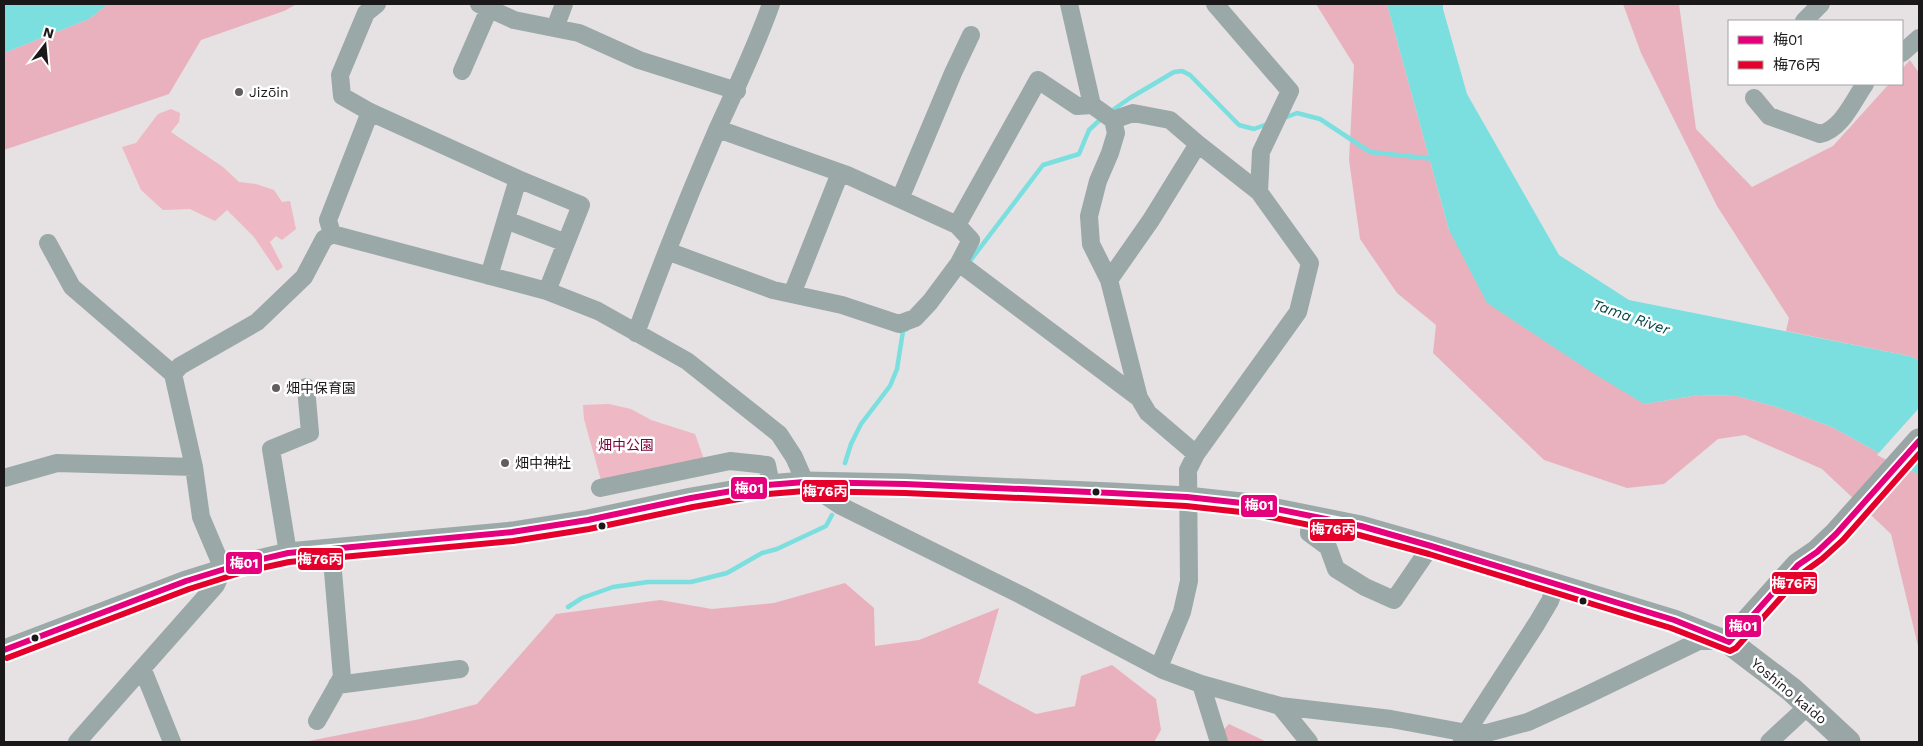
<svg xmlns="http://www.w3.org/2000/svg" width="1923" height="746" viewBox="0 0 1923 746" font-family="'Work Sans','Noto Sans JP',sans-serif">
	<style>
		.green { fill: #eeb8c4 }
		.forest { fill: #e9b1be }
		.water { fill: #7adfde }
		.pier { fill: #e6e1e2 }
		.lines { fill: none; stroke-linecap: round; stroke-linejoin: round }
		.stream { stroke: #7adfde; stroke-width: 4.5 }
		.minor { stroke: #9aa8a7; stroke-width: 18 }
		.major { stroke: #9ba9a9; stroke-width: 21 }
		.highway { stroke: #9aa5a5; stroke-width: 25 }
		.bus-1-casing { stroke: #fff; stroke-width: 10 }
		.bus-2-casing { stroke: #fff; stroke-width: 10 }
		.bus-1 { stroke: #e5007d; stroke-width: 6 }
		.bus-2 { stroke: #e4002b; stroke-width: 6 }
		.poi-dot { fill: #625e5f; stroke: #fff; stroke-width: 2 }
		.bus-dot { fill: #1b1819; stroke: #fff; stroke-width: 2 }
		.labels { text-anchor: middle; stroke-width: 5; stroke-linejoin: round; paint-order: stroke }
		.poi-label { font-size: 14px; fill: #1b1819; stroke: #fff; text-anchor: start }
		.park-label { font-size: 14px; fill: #7d0237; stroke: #fff }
		.street-label { font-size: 14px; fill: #1b1819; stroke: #fff }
		.water-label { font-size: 15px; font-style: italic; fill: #004544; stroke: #fff }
		.line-badge { stroke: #fff; stroke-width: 2 }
		.badge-label { font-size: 14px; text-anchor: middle; font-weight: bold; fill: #fff }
	</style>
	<rect width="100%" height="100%" fill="#e6e1e2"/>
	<!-- green -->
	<path class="green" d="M171 109 180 113 179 122 171 132 223 167 239 182 256 184 274 190 282 202 290 201 296 229 282 240 276 236 270 242 283 267 277 271 254 237 227 210 215 221 190 209 163 210 141 190 122 147 136 143 158 114Z
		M609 404 631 409 651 420 695 434 706 465 602 484 584 419 583 405Z"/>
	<!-- forest -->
	<path class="forest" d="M108 4H297L284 11 201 40 169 94 4 150V53L89 19Z
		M1316 4H1387L1449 230 1644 404 1699 395 1737 396 1780 408 1832 427 1919 475V650L1891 534 1822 469 1745 435 1718 439 1664 484 1627 488 1544 460 1433 353 1436 325 1397 293 1360 239 1349 160 1354 65Z
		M1623 4H1679L1696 129 1752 187 1833 146 1889 84H1902V69L1910 60 1919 73V360L1909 356 1786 331 1789 318 1717 206 1641 53Z
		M845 583 874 608 875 646 919 640 999 608 978 683 1036 714 1075 706 1081 676 1112 665 1156 699 1161 730 1154 742H304L420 719 477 704 556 614 660 600 712 609 774 603Z
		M1229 724 1267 742H1212Z"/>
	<!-- water -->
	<path class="water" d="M4 4H108L89 19 4 53Z
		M1387 4H1443V9L1467 94 1559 255 1629 300 1909 356 1919 360V475L1832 427 1780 408 1737 396 1699 395 1644 404 1593 373 1487 303 1449 230Z"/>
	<!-- pier -->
	<path class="pier" d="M1919 408V455L1906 470 1877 455Z"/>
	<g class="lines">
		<!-- stream -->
		<path class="stream" d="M1110 112 1130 98 1174 72 1182 71 1190 75 1239 125 1254 129 1270 123
			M1284 118 1297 113 1320 119 1370 152 1434 159
			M967 265 1043 165 1079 154 1089 130 1102 118
			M845 463 851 444 861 424 890 386 897 369 903 331 907 329
			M568 607 582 598 613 587 648 582H691L727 573 762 553 777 549 826 526 832 515"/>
		<!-- minor -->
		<path class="minor" d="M377 4 366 13 340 75 342 96 370 112 518 179 581 205 547 291
			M479 4 514 20 579 33 639 60 737 91
			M1069 4 1092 105 1113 120 1116 133 1110 153 1098 181 1089 216 1091 244 1109 280 1139 398 1148 413 1196 454
			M1804 21 1821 4
			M555 28 564 4
			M1902 53 1919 38
			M462 71 489 9
			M1754 98 1769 116 1820 134C1842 129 1853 101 1865 84
			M1113 120 1133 113 1170 120 1198 144 1259 192
			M900 199 953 73 971 35
			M506 220 566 243
			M957 225 1038 80 1077 106 1092 105
			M332 234 328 220 370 112
			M48 243 72 287 173 374 194 467 201 517 223 569 216 585 77 742
			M667 251 773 290 842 305 899 324 915 318 930 302 959 263 971 240 957 225 900 199 847 175 718 129
			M959 263 1139 398
			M489 276 518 179
			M1109 280 1151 220 1198 144
			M792 294 840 173
			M636 333C661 265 688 197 717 130 736 88 756 47 771 4
			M173 374 180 366 257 322 304 277 324 239 332 234 547 291 598 311 687 361 779 434 794 457 805 482 841 506 1021 595 1163 670 1201 684 1280 706 1391 719 1467 733H1487L1528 722 1585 696 1699 641H1721
			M4 478 57 463 194 467
			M600 488 730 461 767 465 771 485
			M1310 515 1309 533 1328 547 1336 569 1365 587 1394 600 1431 546
			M288 553 271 449 310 433 306 387
			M1159 667 1182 612 1189 581 1188 470 1196 454 1298 312 1310 263 1259 192 1261 152 1290 91 1215 4
			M143 670 172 742
			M1201 684 1219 742
			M337 685 460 669
			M1280 706 1309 742
			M317 721 342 677 331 548
			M1462 739 1537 623 1550 601 1556 584
			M1769 742 1809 705"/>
		<!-- major -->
		<path class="major" d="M4 650 186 581 241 564 288 553 512 532 588 520 691 498 767 485 805 482 905 484 1112 493 1187 497 1251 504 1361 526 1431 546 1674 620 1729 642"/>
		<!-- highway -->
		<path class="highway" d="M1848 742 1792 690 1729 642 1798 565 1817 552 1836 534 1919 441"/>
		<defs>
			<path id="bus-1" d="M4 650 186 581 241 564 288 553 512 532 588 520 691 498 767 485 805 482 905 484 1112 493 1187 497 1251 504 1361 526 1431 546 1674 620 1729 642 1798 565 1817 552 1836 534 1919 441"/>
			<path id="bus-2" d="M7 658 189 589 243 572 289 562 513 541 589 529 693 507 768 494 805 491 905 493 1112 502 1186 506 1250 513 1359 535 1429 554 1671 628 1730 651 1736 648 1804 572 1822 559 1843 540 1919 454"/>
		</defs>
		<!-- bus-1 casing -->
		<use href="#bus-1" class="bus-1-casing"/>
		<!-- bus-2 casing -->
		<use href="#bus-2" class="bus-2-casing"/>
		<!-- bus-1 -->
		<use href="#bus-1" class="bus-1"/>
		<!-- bus-2 -->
		<use href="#bus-2" class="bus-2"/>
	</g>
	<!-- markers -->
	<g class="poi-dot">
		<circle cx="239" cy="92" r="5"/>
		<circle cx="276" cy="388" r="5"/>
		<circle cx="505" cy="463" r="5"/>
	</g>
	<g class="bus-dot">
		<circle cx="1096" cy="492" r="4.5"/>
		<circle cx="602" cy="526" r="4.5"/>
		<circle cx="1583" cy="601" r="4.5"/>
		<circle cx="35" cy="638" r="4.5"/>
	</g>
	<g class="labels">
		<!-- poi labels -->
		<g class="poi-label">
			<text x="249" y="97">Jizōin</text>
			<text x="286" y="393">畑中保育園</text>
			<text x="515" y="468">畑中神社</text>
		</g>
		<!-- park labels -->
		<g class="park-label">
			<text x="626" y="450">畑中公園</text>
		</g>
		<!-- street labels -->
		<g class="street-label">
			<text transform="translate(1789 691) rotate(40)" y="5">Yoshino kaido</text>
		</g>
		<!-- water labels -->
		<g class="water-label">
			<text transform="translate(1631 317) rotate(19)" y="5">Tama River</text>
		</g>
	</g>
	<g class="line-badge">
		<rect x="730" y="476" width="38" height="24" rx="5" fill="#e5007d"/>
		<rect x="801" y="479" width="48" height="24" rx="5" fill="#e4002b"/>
		<rect x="1240" y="494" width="38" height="24" rx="5" fill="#e5007d"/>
		<rect x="1309" y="518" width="47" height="24" rx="5" fill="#e4002b"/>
		<rect x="297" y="547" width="47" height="24" rx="5" fill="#e4002b"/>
		<rect x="225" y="551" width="38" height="24" rx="5" fill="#e5007d"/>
		<rect x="1771" y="571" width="47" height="24" rx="5" fill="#e4002b"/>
		<rect x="1724" y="614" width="38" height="24" rx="5" fill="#e5007d"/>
	</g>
	<g class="badge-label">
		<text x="749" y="493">梅01</text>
		<text x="825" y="496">梅76丙</text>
		<text x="1259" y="510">梅01</text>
		<text x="1333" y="534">梅76丙</text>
		<text x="320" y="564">梅76丙</text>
		<text x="244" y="568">梅01</text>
		<text x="1794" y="588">梅76丙</text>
		<text x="1743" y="631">梅01</text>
	</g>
	<!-- border -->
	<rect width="1923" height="746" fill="none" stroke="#1b1819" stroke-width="10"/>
	<!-- legend -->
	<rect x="1728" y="20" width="175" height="65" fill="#ffffff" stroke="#a4a3a3"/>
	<rect x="1738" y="36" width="25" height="8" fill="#e5007d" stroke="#a4a3a3"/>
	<text x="1773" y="45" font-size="15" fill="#1b1819">梅01</text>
	<rect x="1738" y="61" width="25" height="8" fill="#e4002b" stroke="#a4a3a3"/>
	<text x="1773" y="70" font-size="15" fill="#1b1819">梅76丙</text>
	<!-- north arrow -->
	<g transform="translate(45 45) rotate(16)" stroke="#ffffff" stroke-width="4" paint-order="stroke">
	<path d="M0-4L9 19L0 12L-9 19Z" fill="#1b1819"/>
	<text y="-8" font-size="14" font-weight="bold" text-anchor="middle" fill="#1b1819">N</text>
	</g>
</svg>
